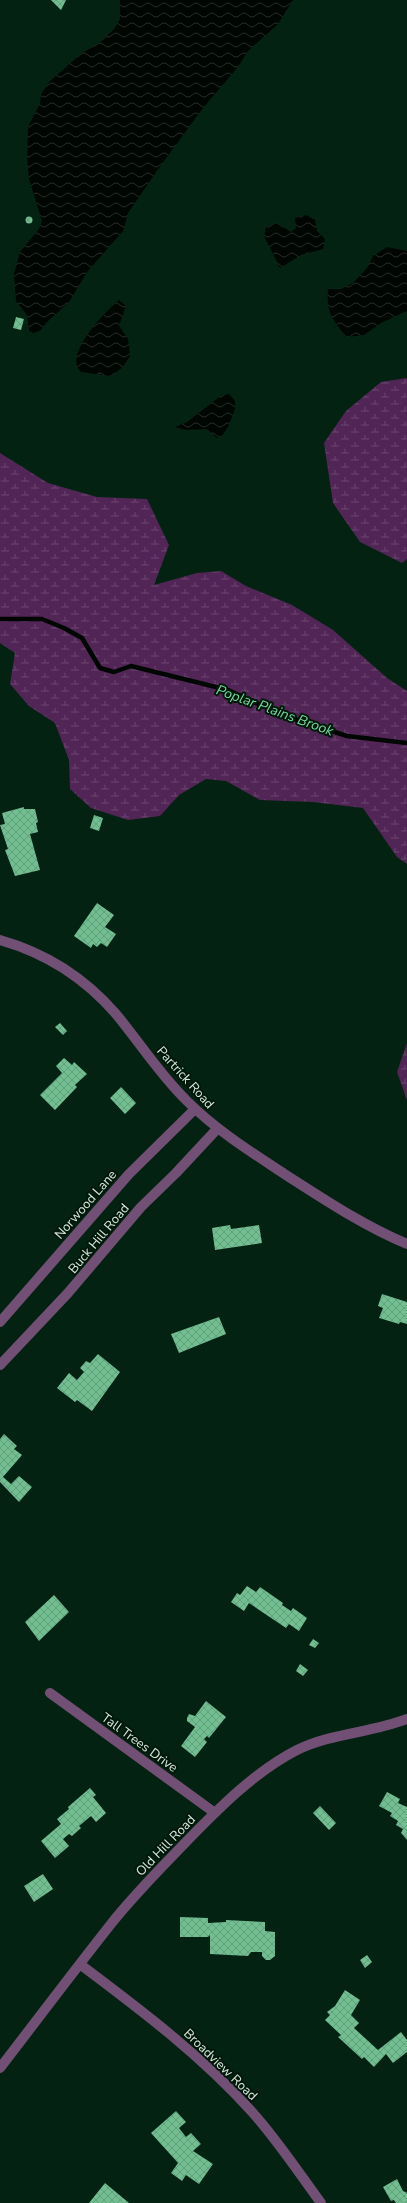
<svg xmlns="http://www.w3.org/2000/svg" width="407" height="2203" viewBox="0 0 407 2203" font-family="'Nunito Sans',sans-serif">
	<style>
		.wetland { fill: url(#wetland-marsh) }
		.water { fill: url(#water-waves) }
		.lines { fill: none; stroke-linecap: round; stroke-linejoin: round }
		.stream { stroke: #000601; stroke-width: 4.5 }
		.building { fill: url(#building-cross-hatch) }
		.minor { stroke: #725075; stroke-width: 10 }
		.labels { text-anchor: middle; stroke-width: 4; stroke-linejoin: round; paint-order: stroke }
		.street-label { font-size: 13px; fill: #d9eadf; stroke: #001809 }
		.water-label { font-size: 14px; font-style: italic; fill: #72dca1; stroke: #001809 }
	</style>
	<defs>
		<pattern id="wetland-marsh" width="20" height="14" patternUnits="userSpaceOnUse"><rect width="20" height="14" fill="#522557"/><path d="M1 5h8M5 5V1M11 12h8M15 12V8" fill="none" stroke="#6a456f"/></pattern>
		<pattern id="water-waves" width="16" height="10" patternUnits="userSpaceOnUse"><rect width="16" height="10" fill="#000601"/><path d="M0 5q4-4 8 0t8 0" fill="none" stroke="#252a26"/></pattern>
		<pattern id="building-cross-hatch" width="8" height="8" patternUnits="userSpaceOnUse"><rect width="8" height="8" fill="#71be91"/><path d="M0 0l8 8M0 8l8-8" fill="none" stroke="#65a07e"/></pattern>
	</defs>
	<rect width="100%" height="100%" fill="#032212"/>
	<!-- wetland -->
	<path class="wetland" d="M407 378V559L402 563 360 542 333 503 324 443 346 411 381 382Z
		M0 453 48 483 97 497 147 499 169 545 154 585 197 573 221 571 246 586 292 605 333 630 387 678 407 691V864L397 857 363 808 313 802 260 800 226 781 206 779 179 795 160 816 128 820 91 808 70 789 69 760 55 723 29 706 10 684 15 653 0 643Z
		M407 1043V1100L397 1072Z"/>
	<!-- water -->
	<path class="water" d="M120 0H293L278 24 248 51 238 67 203 108 159 168 128 213 123 231 87 272 69 302 47 322 41 330 34 333 29 331 27 315 16 301 14 274 20 252 39 229 42 221 29 179 27 159 28 127 40 103 41 94 49 82 81 54 102 41 114 29 120 19Z
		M306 215 315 220 317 231 325 239 323 249 301 255 280 268 264 236 266 227 277 223 291 232 296 228 295 218Z
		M387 247 407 251V311L381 323 364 335 347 337C332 320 326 312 328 289H341L353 283 367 268 373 256Z
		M119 300 126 306 119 326 128 339 130 356 123 367 111 376 81 372C62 355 106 311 119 300Z
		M229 394 235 401V409L228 427 221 437 217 438 207 429 187 430 175 427 187 422 222 395Z"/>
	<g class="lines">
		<!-- stream -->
		<path class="stream" d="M0 619H42L64 628 82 638 100 668 114 672 131 666 228 690 282 715 347 736 407 743"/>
	</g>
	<!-- building -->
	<path class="building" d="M51 0H66L61 10Z
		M25.5 220a3.5 3.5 0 1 1 7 0a3.5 3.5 0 1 1-7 0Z
		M16 317 24 319 21 330 13 328Z
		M24 807V809H35L38 822 36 823 38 832 30 834 40 870 15 876 5 850 8 849 0 825 5 824 2 813Z
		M94 815 103 818 99 831 90 828Z
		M97 903 114 915 105 927 116 934 107 947 101 943 97 947 93 944 91 948 74 936Z
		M60 1023 67 1031 63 1035 55 1027Z
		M64 1058 72 1065 74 1062 87 1074 75 1085 77 1087 55 1110 40 1095 62 1073 56 1066Z
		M121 1087 136 1103 125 1114 110 1098Z
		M230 1225 231 1229 259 1225 262 1243 215 1250 212 1228Z
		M382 1294 407 1302V1324L400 1322 399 1324 379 1318 383 1308 378 1306Z
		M219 1317 226 1334 179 1353 171 1334Z
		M98 1354 120 1372 92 1411 77 1400 75 1402 57 1388 69 1373 77 1380 84 1372 80 1368 86 1361 90 1363Z
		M4 1434 17 1446 14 1449 22 1455 3 1477 11 1484 19 1476 32 1487 19 1502 0 1482V1439Z
		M247 1586 256 1592 260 1587 283 1603 282 1605 291 1611 293 1608 307 1618 299 1631 289 1624 286 1628 249 1603 244 1611 231 1602 237 1593 240 1595Z
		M54 1595 69 1612 39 1641 25 1622Z
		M313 1639 319 1643 315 1648 309 1645Z
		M300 1664 308 1670 303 1676 296 1671Z
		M206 1701 226 1717 209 1738 207 1736 204 1739 207 1742 195 1757 181 1746 195 1727 187 1721V1718L189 1714 195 1716Z
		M90 1788 96 1795 93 1797 106 1813 96 1822 91 1816 79 1826 81 1828 72 1836 69 1834 63 1839 69 1846 55 1858 41 1841 61 1824 57 1819 69 1809 68 1807Z
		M387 1792 400 1799 398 1803 407 1807V1840L401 1833 403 1829 396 1825 398 1821 390 1816 392 1813 379 1806Z
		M320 1806 336 1823 329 1830 313 1813Z
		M43 1874 53 1889 34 1902 24 1886Z
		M180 1917 208 1918V1923L226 1922V1920L265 1922V1931L275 1932V1956L270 1960H266L262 1956V1952H251L248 1956 210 1954V1935L208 1937H180Z
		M367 1955 372 1962 365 1968 360 1960Z
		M345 1990 360 2000 351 2015 359 2023 354 2028 378 2050 401 2032 407 2040V2052L393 2063 386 2054 374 2067 364 2057 362 2059 338 2037 341 2035 325 2020 330 2015 327 2012 335 2006Z
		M176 2111 186 2122 179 2128 186 2137 191 2133 201 2144 193 2151 213 2164 199 2184 186 2175 182 2181 171 2173 178 2163 151 2133Z
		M397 2179 403 2191 407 2193V2203H396L394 2200 391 2201 383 2187Z
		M105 2183 129 2203H89Z"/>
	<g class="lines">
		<!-- minor -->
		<path class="minor" d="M0 940C46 953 85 978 116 1014 140 1043 160 1075 187 1101 216 1130 251 1152 286 1175 325 1200 364 1226 407 1244
			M0 1322 129 1174 195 1109
			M0 1365 68 1293 141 1207 176 1173 217 1129
			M50 1693 215 1813
			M81 1965C141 2010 202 2056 253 2113 278 2141 299 2173 321 2203
			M0 2068C37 2020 73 1972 111 1924 133 1896 159 1870 184 1844 217 1810 254 1772 297 1750 332 1733 371 1733 407 1719"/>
	</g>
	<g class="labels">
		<!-- street labels -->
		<g class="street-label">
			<text transform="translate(186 1077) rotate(48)" y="5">Partrick Road</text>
			<text transform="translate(85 1204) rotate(-49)" y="5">Norwood Lane</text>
			<text transform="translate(98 1238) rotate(-50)" y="5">Buck Hill Road</text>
			<text transform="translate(140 1742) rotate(36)" y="5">Tall Trees Drive</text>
			<text transform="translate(165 1845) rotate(-46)" y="5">Old Hill Road</text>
			<text transform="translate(221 2064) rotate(44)" y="5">Broadview Road</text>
		</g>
		<!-- water labels -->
		<g class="water-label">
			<text transform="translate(275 710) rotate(20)" y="5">Poplar Plains Brook</text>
		</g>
	</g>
</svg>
